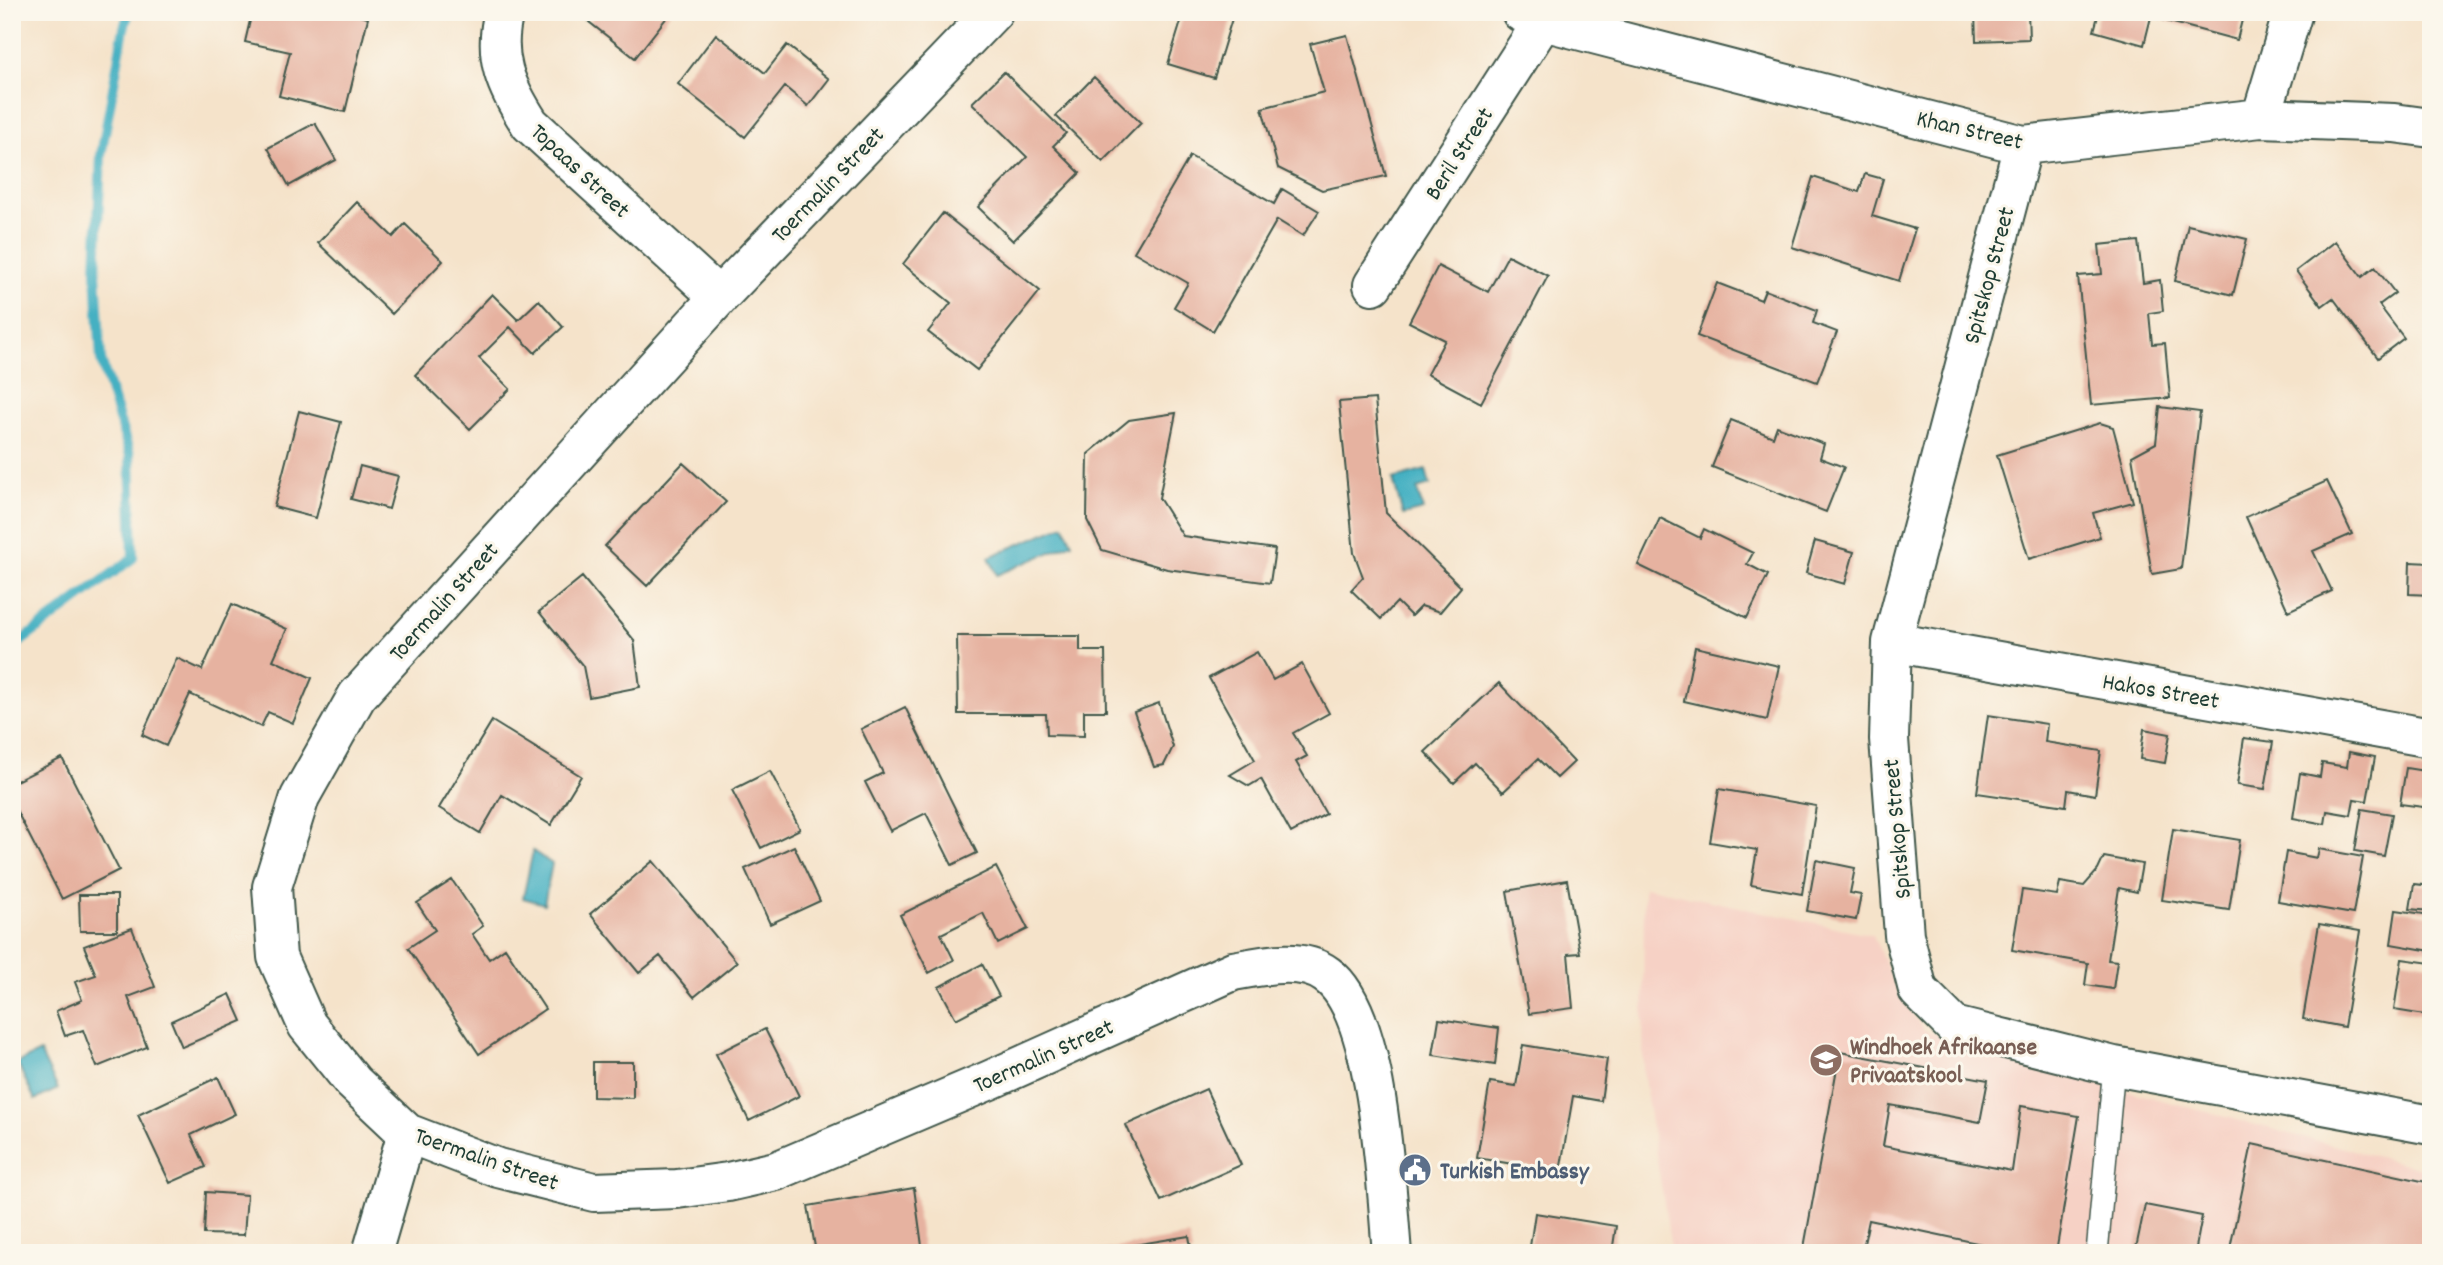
<svg xmlns="http://www.w3.org/2000/svg" width="2443" height="1265" viewBox="0 0 2443 1265" font-family="Dekko,sans-serif">
	<style>
		.built { fill: #f6d1c5 }
		.water { fill: #44b0c2; stroke: #32767b; stroke-width: 2 }
		.lines { fill: none; stroke-linecap: round; stroke-linejoin: round }
		.stream { stroke: #44b0c2; stroke-width: 10 }
		.building { fill: #e6b2a0 }
		.service-casing { stroke: #3f564a; stroke-width: 24 }
		.minor-casing { stroke: #3f564a; stroke-width: 42 }
		.service { stroke: #fff; stroke-width: 21 }
		.minor { stroke: #fff; stroke-width: 38 }
		.labels { text-anchor: middle; stroke-width: 6; stroke-linejoin: round; paint-order: stroke }
		.street-label { font-size: 24px; fill: #1f3d34; stroke: #fbf7ec }
		.education-label { font-size: 24px; font-weight: bold; fill: #785e54; stroke: #fbf7ec; text-anchor: start }
		.service-label { font-size: 24px; font-weight: bold; fill: #4e5e75; stroke: #fbf7ec; text-anchor: start }
	</style>
	<rect width="100%" height="100%" fill="#fbf7ec"/>
	<filter id="ink" filterUnits="userSpaceOnUse"><feTurbulence type="fractalNoise" baseFrequency=".0143" numOctaves="2"/><feDisplacementMap in="SourceGraphic" scale="14" xChannelSelector="R" yChannelSelector="G"/><feConvolveMatrix kernelMatrix="1 2 1 2 8 2 1 2 1" color-interpolation-filters="sRGB"/></filter>
	<filter id="wash" filterUnits="userSpaceOnUse"><feTurbulence type="fractalNoise" baseFrequency=".00686" numOctaves="4" result="noise"/><feDisplacementMap in="SourceGraphic" scale="28" xChannelSelector="R" yChannelSelector="G"/><feGaussianBlur stdDeviation="1.57" result="paint"/><feColorMatrix in="noise" values="0 0 0 0 0 0 0 0 0 0 0 0 0 0 0 0 0 1.4 0 .05"/><feComposite in="paint" operator="in"/></filter>
	<g filter="url(#wash)">
		<rect width="100%" height="100%" fill="#f5e3ca"/>
		<!-- built -->
		<path class="built" d="M1644 887 1873 935 1900 997 1923 1029 1964 1048 2431 1171V1253H1672L1643 1072Z"/>
		<!-- water -->
		<path class="water" d="M1426 470 1430 485 1417 489 1423 510 1403 515 1393 479Z
			M1064 525 1072 543 997 575 989 557Z
			M533 851 552 864 544 904 523 898Z
			M40 1052 58 1089 35 1100 17 1063Z"/>
		<g class="lines">
			<!-- stream -->
			<path class="stream" d="M12 648 133 558 130 455 101 360 96 272 101 155 124 28 129 12"/>
		</g>
		<g id="blocks">
			<!-- building -->
			<path class="building" d="M252 12H343L368 18 345 112 279 96 290 52 245 42Z
				M597 12H671L635 58 589 22Z
				M1184 12H1234L1214 78 1168 64Z
				M1975 12H2028L2029 39 1976 41Z
				M2099 12H2244L2237 40 2151 17 2144 45 2094 31Z
				M716 34 765 73 787 45 829 79 808 106 785 87 745 137 678 84Z
				M1347 35 1386 176 1322 190 1278 168 1262 108 1324 92 1310 44Z
				M1004 72 1066 133 1053 146 1080 173 1013 241 978 207 1027 157 972 103Z
				M1094 77 1141 123 1103 162 1056 116Z
				M315 123 336 160 289 186 268 148Z
				M1190 156 1274 204 1282 189 1319 211 1303 236 1277 220 1213 331 1174 307 1188 283 1134 252Z
				M1865 174 1883 179 1872 216 1915 229 1899 281 1792 247 1813 177 1859 192Z
				M357 202 393 237 405 224 443 261 392 314 318 243Z
				M943 213 1040 291 977 370 928 332 951 303 903 264Z
				M2188 225 2247 239 2233 295 2175 281Z
				M2138 241 2143 283 2160 280 2163 311 2149 313 2152 344 2165 343 2170 398 2091 405 2078 276 2102 274 2099 245Z
				M2335 241 2362 277 2375 267 2395 293 2379 305 2404 338 2378 358 2333 298 2322 306 2296 271Z
				M1508 255 1548 276 1481 403 1427 374 1445 340 1409 322 1438 266 1488 292Z
				M1717 283 1761 300 1765 290 1817 310 1813 323 1837 332 1817 382 1697 336Z
				M492 294 518 320 539 300 563 327 535 353 510 327 479 358 510 389 470 429 415 375Z
				M1375 399 1386 513 1461 587 1440 612 1421 606 1411 616 1397 602 1381 619 1351 590 1363 577 1354 553 1339 402Z
				M2160 407 2200 412 2181 569 2152 574 2132 456 2156 443Z
				M299 411 341 422 316 518 274 507Z
				M1176 413 1159 498 1183 536 1275 549 1270 583 1167 569 1102 550 1087 520 1088 454 1129 420Z
				M1731 420 1773 437 1777 426 1824 444 1820 458 1844 467 1826 512 1712 467Z
				M2100 423 2113 427 2133 502 2093 513 2100 537 2029 559 1997 455Z
				M683 463 726 502 647 586 605 546Z
				M360 466 398 476 389 509 351 499Z
				M2327 481 2352 534 2313 551 2332 591 2288 611 2246 517Z
				M1660 518 1700 538 1704 529 1753 553 1747 564 1768 575 1747 618 1638 565Z
				M1815 541 1854 552 1845 584 1806 573Z
				M2410 562 2431 563V595L2409 594Z
				M582 577 634 640 640 687 589 697 583 666 539 612Z
				M232 604 287 629 273 660 312 678 293 723 268 712 261 727 190 694 166 746 142 735 177 658 202 670Z
				M957 636H1080V651H1105L1106 711H1084V736L1047 735 1046 714H958Z
				M1695 647 1779 666 1767 720 1684 701Z
				M1257 652 1273 680 1302 664 1329 713 1293 733 1307 756 1296 762 1326 814 1291 833 1261 779 1249 786 1230 775 1255 760 1209 678Z
				M1499 683 1574 762 1557 778 1538 759 1503 792 1475 763 1454 783 1425 752Z
				M1159 703 1173 747 1164 765 1154 767 1134 712Z
				M905 707 977 853 952 865 926 813 890 831 865 782 883 773 861 729Z
				M1988 715 2047 724 2045 742 2101 751 2095 795 2068 790 2066 806 1977 793Z
				M492 721 581 776 551 825 502 795 480 833 439 808Z
				M2144 729 2170 734 2165 763 2140 759Z
				M2244 738 2273 742 2265 789 2237 785Z
				M2349 752 2375 757 2367 801 2354 799 2351 815 2327 811 2325 824 2293 818 2300 773 2320 777 2322 763 2347 767Z
				M62 758 119 870 62 899 12 802V783Z
				M2406 768 2431 772V808L2400 804Z
				M770 771 800 829 761 848 732 790Z
				M1719 789 1816 806 1802 894 1751 885 1757 850 1710 842Z
				M2362 809 2392 814 2384 856 2355 851Z
				M2173 829 2240 840 2229 910 2162 900Z
				M794 846 820 901 770 924 745 869Z
				M2319 849 2363 857 2353 914 2278 901 2286 852 2317 858Z
				M2104 857 2142 864 2137 892 2119 888 2108 960 2117 961 2113 989 2085 985 2088 963 2012 950 2022 890 2057 895 2060 882 2084 886 2098 870Z
				M1816 860 1855 868 1850 893 1861 895 1856 920 1807 911Z
				M653 861 737 962 694 997 660 956 639 973 590 914Z
				M996 867 1028 929 998 944 983 913 941 934 954 960 929 973 900 915Z
				M452 880 483 926 472 934 489 959 505 948 545 1009 479 1054 408 948 435 930 417 903Z
				M1567 880 1580 953 1568 954 1573 1008 1529 1014 1507 891Z
				M2414 884 2431 886V911L2410 909Z
				M79 895H117V931H80Z
				M2396 910 2431 915V951L2391 944Z
				M2319 924 2360 931 2344 1027 2303 1019Z
				M132 928 155 987 128 997 147 1047 97 1067 83 1030 65 1036 56 1011 82 1000 75 982 96 975 84 946Z
				M2402 959 2431 963V1016L2394 1010Z
				M982 964 999 996 956 1019 939 987Z
				M230 994 242 1021 182 1047 171 1021Z
				M1439 1019 1499 1028 1495 1065 1433 1055Z
				M765 1029 799 1096 749 1121 716 1054Z
				M1523 1045 1607 1059 1601 1101 1573 1096 1560 1172 1477 1158 1490 1082 1516 1086Z
				M1840 1052 1988 1080 1980 1122 1890 1105 1883 1146 2012 1171 2021 1106 2079 1116 2056 1253H1995L1996 1247 1869 1220 1862 1253H1803Z
				M593 1062H633V1098L593 1097Z
				M218 1077 235 1114 191 1135 206 1167 170 1183 138 1115Z
				M1206 1089 1241 1165 1161 1201 1126 1125Z
				M2252 1144 2431 1183V1253H2229Z
				M914 1188 923 1253H816L808 1206Z
				M206 1192 247 1195 244 1235 204 1234Z
				M2145 1205 2202 1216 2195 1253H2135Z
				M1535 1213 1616 1226 1612 1253H1529Z
				M1189 1236 1192 1253H1097V1251Z"/>
		</g>
	</g>
	<g filter="url(#ink)">
		<use href="#blocks" fill-opacity="0" stroke="#3f564a" stroke-width="2"/>
		<g class="lines">
			<defs>
				<path id="service" d="M2097 1253 2114 1066"/>
				<path id="minor" d="M504 12C492 57 506 87 530 124L719 297
					M993 12 719 297 357 696 300 797 272 887 277 957 307 1025 353 1082 407 1133 498 1168 594 1192 677 1189 728 1182 776 1171 990 1080 1233 971C1262 966 1301 956 1327 975 1380 1013 1386 1188 1392 1253
					M1521 12 1543 21 2023 145 2261 118 2394 123 2431 128
					M2261 118 2293 12
					M2023 145 1892 642 1889 739 1904 935 1918 990 1954 1026 2114 1066 2431 1125
					M1373 285 1543 21
					M1892 642 2431 738
					M372 1253 407 1133"/>
			</defs>
			<!-- service casing -->
			<use href="#service" class="service-casing"/>
			<!-- minor casing -->
			<use href="#minor" class="minor-casing"/>
			<!-- service -->
			<use href="#service" class="service"/>
			<!-- minor -->
			<use href="#minor" class="minor"/>
		</g>
	</g>
	<!-- icons -->
	<defs>
		<symbol id="school-disc" viewBox="-11 -11 22 22"><circle r="9.5" fill="#8d6e63" stroke="#fbf7ec"/><path d="M0-5L7-2L0 1L-7-2ZM-4 1L0 2.5L4 1V4Q0 6-4 4Z" fill="#fff"/></symbol>
		<symbol id="civic-disc" viewBox="-11 -11 22 22"><circle r="9.5" fill="#5c6f8a" stroke="#fbf7ec"/><path d="M-.6-6.5H3V-4.5H.6V-3L4-1V1h2V6H-6V1h2V-1L-.6-3ZM-1.2 2.5V6h2.4V2.5Z" fill="#fff"/></symbol>
	</defs>
	<g fill-rule="evenodd">
		<use href="#school-disc" x="1807" y="1041" width="38" height="38"/>
		<use href="#civic-disc" x="1396" y="1151" width="38" height="38"/>
	</g>
	<g class="labels">
		<!-- street labels -->
		<g class="street-label">
			<text transform="translate(1970 129) rotate(13)" y="8">Khan Street</text>
			<text transform="translate(1458 153) rotate(-57)" y="8">Beril Street</text>
			<text transform="translate(581 170) rotate(43)" y="8">Topaas Street</text>
			<text transform="translate(827 184) rotate(-46)" y="8">Toermalin Street</text>
			<text transform="translate(1988 275) rotate(-75)" y="8">Spitskop Street</text>
			<text transform="translate(443 601) rotate(-48)" y="8">Toermalin Street</text>
			<text transform="translate(2161 690) rotate(10)" y="8">Hakos Street</text>
			<text transform="translate(1896 829) rotate(-95)" y="8">Spitskop Street</text>
			<text transform="translate(1043 1055) rotate(-24)" y="8">Toermalin Street</text>
			<text transform="translate(487 1158) rotate(19)" y="8">Toermalin Street</text>
		</g>
		<!-- education labels -->
		<g class="education-label">
			<text x="1850" y="1054">Windhoek Afrikaanse<tspan x="1850" dy="28">Privaatskool</tspan></text>
		</g>
		<!-- service labels -->
		<g class="service-label">
			<text x="1440" y="1178">Turkish Embassy</text>
		</g>
	</g>
	<!-- margin -->
	<rect width="2443" height="1265" fill="none" stroke="#fbf7ec" stroke-width="42"/>
</svg>
